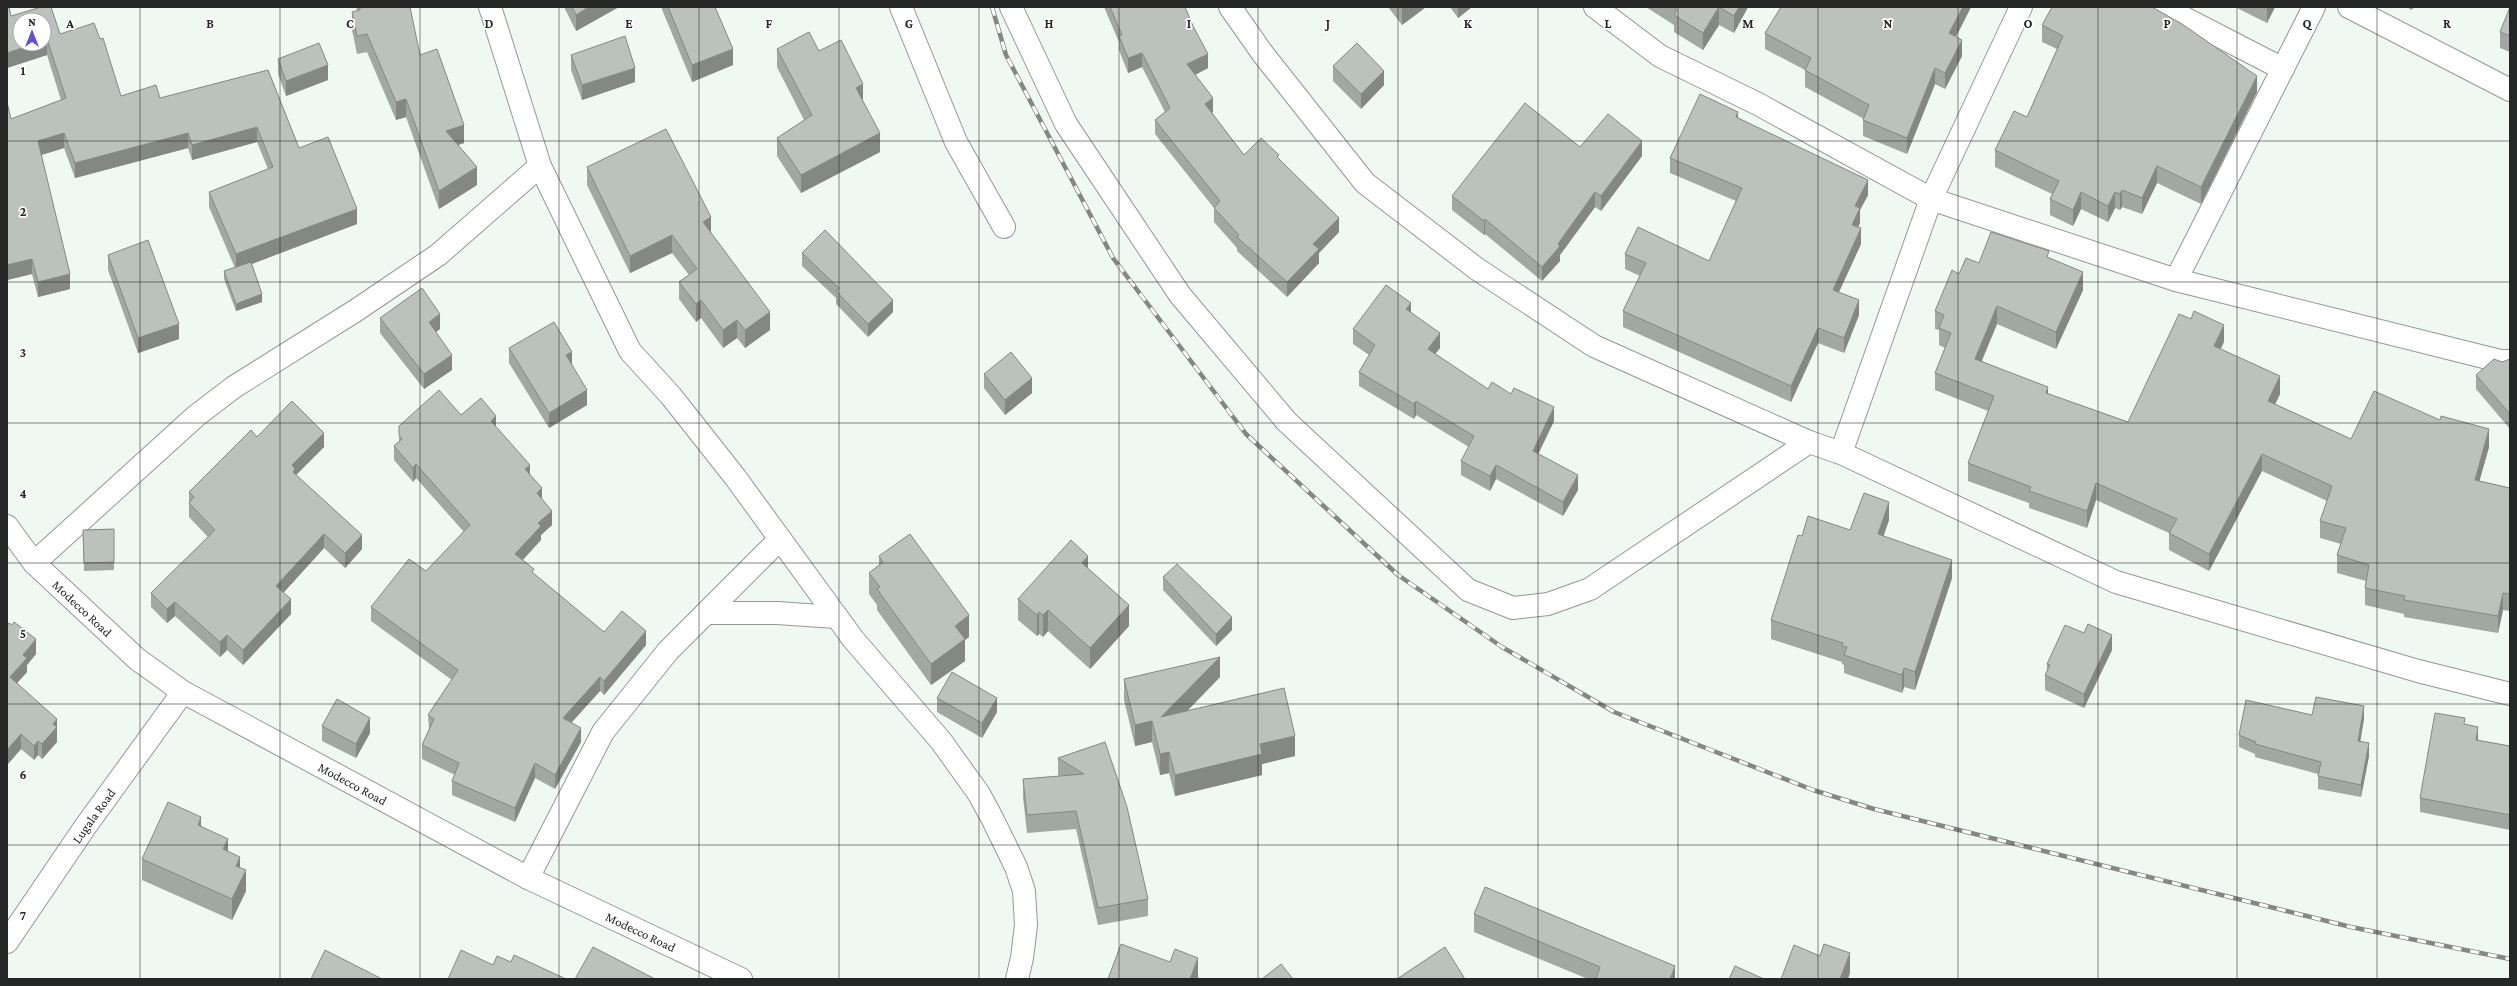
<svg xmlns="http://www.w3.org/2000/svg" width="2517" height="986" viewBox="0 0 2517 986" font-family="'Crimson Pro',serif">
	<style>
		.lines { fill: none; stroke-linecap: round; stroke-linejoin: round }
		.street-casing { stroke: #929994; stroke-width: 24 }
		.street { stroke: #fff; stroke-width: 22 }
		.rail-casing { stroke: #838884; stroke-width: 4.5 }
		.rail { stroke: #fff; stroke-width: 3; stroke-dasharray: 9; stroke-linecap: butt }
		.wall { fill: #a1a7a3 }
		.shaded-wall { fill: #838884 }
		.building { fill: #bbc2bd; stroke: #838884 }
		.grid { fill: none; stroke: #242725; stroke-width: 1; stroke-opacity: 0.55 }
		.labels { text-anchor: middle; stroke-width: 3.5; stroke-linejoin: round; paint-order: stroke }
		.street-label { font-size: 13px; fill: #242725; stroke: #fff }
		.grid-label { font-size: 13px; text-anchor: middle; font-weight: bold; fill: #242725; stroke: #fff; stroke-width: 3.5; stroke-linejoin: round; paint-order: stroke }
	</style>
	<rect width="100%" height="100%" fill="#f0f8f2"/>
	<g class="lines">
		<defs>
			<g id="street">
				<path d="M490 7 540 166 630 351 671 396 735 477 853 639 941 741 979 794 993 820 1016 867 1024 891 1026 925 1022 958 1017 979"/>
				<path d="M901 7 956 142 1004 227"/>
				<path d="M1011 7 1066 124 1180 295 1287 422 1468 590 1513 608 1548 604 1590 589 1809 442"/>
				<path d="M1230 7 1263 54 1365 183 1477 269 1594 346 1809 442 1841 453 2116 582 2418 671 2510 694"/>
				<path d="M1595 7 1660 56 1758 104 1931 199 2176 280 2500 361H2510"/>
				<path d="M2163 7 2283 69"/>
				<path d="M2349 7 2510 90"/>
				<path d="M2176 280 2314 7"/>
				<path d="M1841 453 1931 199 2021 7"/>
				<path id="s1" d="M7 526 34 563 137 659 183 692 528 878 741 979"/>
				<path d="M34 563 196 416 234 387 355 311 438 255 540 166"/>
				<path d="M706 613H777L836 617"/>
				<path d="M528 878 603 732 668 651 779 540"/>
				<path id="s2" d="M7 942 85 827 183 692"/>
			</g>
		</defs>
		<!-- street casing -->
		<use href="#street" class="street-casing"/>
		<!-- street -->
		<use href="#street" class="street"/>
		<defs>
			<path id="rail" d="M992 7 1006 55 1113 258 1246 434 1398 575 1502 647 1614 712 1813 790 1874 809 2351 927 2510 959"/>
		</defs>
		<!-- rail casing -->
		<use href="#rail" class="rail-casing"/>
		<!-- rail -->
		<use href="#rail" class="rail"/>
	</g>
	<!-- wall -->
	<path class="wall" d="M7 7 11 16 60 34 100 39 121 96 160 98 268 70 299 148 357 224 251 264 262 302 236 311 224 279V271L235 268 209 207V192L268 169 257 142 192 160 188 148 75 178 64 148 41 155 70 289 38 297 32 274 7 280V102L11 119 61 100 47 55 7 68Z
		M356 7H410L420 55 464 143 458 145 477 185 439 209 406 117 396 120 367 52 357 54 352 30V12L357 11Z
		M564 7H619L576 31Z
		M661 7H715L733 65 692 82Z
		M1104 7H1185L1208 68 1195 75 1213 112 1212 113 1244 155 1279 159 1339 232 1319 253V263L1287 297 1237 251V248L1214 222V208L1155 134V120L1165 112 1142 67 1128 73 1119 50V42Z
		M1388 7H1426L1402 25Z
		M1450 7H1472L1458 18Z
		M1646 7H1748L1734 33 1719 25 1703 50 1674 32V25Z
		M1781 7H1971L1956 37 1962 56 1945 89 1935 84 1907 154 1863 136V120L1864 119 1805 87V70L1765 49V33Z
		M2235 7H2275L2267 23Z
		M2406 7H2414L2412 10Z
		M2510 7V52L2500 48V32Z
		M2042 25 2257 92 2201 204 2157 183 2142 214 2122 207 2120 210 2115 208 2108 222 2081 209 2073 226 2050 215V199L2052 194 1995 167V150L2027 117 2057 49 2042 42Z
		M777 49 819 51 863 101 880 152 801 193 777 156V138L804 120 777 67Z
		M571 55 635 82 582 100 571 70Z
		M278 59 328 80 286 96 278 74Z
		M1333 66 1384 85 1361 109 1333 81Z
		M1738 118 1868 195 1860 210V223L1858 227 1861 244 1839 292 1859 315 1844 353 1818 343 1791 402 1623 327V311L1640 276 1625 269V254L1709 261 1736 201 1670 173V158Z
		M1580 147 1642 156 1601 211 1595 207 1560 255V261L1542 281 1485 234 1484 235 1452 210V196Z
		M587 167 711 233 770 330 745 348 737 338 723 348 701 318 696 322 679 299V282L689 275 672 253 630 273 587 185Z
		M802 253 893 312 868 337 836 304V298L802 266Z
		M108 255 179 339 138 353 108 270Z
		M2049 258 2083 290 2056 349 1997 324 1982 361 2048 394 2128 422 2224 342 2220 349 2280 394 2275 404 2351 439 2489 447 2479 481 2510 488V611L2503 610 2498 633 2404 617V614L2365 605V588L2366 581 2337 573V555L2341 544 2320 538V521L2327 501 2262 471 2209 571 2169 550V533L2096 500 2087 528 2029 508V503L1968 481V463L1988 411 1935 390V373L1945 348 1939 345V330L1935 329V311L1959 274Z
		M1411 312 1440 348 1435 354 1488 389 1554 421 1538 454 1578 490 1563 516 1496 479 1490 491 1461 475V461L1469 447 1416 415 1414 419 1359 386V372L1369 355 1353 344V329Z
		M380 318 440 329 436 332 452 370 424 389 380 333Z
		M509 348 572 364 587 405 549 428 509 363Z
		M2510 359V429L2476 389V375L2502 362Z
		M984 374 1032 393 1005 415 984 388Z
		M461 415 496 427 530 474 542 499 552 525 541 535V540L523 560 534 574 604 632 646 645 604 695 600 691 572 722 581 742 555 789 535 778 515 822 452 795V781L455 775 422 759V745L429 729 428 715 452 680 371 621V607L426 571 464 532 416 478 413 482 394 460V446L399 442V426Z
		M257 437 324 447 296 475 362 549 345 568 324 548 283 593 291 614 243 665 227 650 220 657 175 616 167 623 151 607V593L208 537 189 517V492Z
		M1889 520 1883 536 1952 578 1915 690 1904 687 1902 693 1844 673V665L1842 664V662L1771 639V620L1802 536 1850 530Z
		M114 529V570L84 571 83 530Z
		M879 556 969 637 965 640V661L931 685 877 610V605L869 594V573L879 565Z
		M1088 569 1129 626 1090 669 1048 631 1043 637 1039 634 1037 636 1018 620V599Z
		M1163 577 1232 630 1216 646 1163 590Z
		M7 626 36 654 27 665V672L17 683 57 742 42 759 38 755 34 760 21 749 7 765Z
		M2112 650 2084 708 2045 690V675L2047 672V664Z
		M1220 677 1187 711 1295 756 1262 764V775L1175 796 1169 773 1160 775 1152 742 1135 746 1124 700V679Z
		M937 698 997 712 982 738 937 712Z
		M2312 715 2364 719 2360 742 2369 756 2361 797 2318 789V774L2255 757V754L2239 747V735Z
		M2465 725 2478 740 2510 746V830L2420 812V798Z
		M322 726 370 733 356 758 322 741Z
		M1105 742 1148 899V916L1098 925 1076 829 1027 833 1023 797V779L1060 776 1058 775V758Z
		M201 827 228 851 240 868 246 891 232 920 142 880V859Z
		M1474 914 1675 979H1588L1474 932Z"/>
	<!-- shaded-wall -->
	<path class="shaded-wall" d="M589 7H619L576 31V15Z
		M1402 7H1426L1402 25Z
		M1458 7H1472L1458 18Z
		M1719 7V25L1703 50V33Z
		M1739 7H1748L1734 33V16Z
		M1963 7H1971L1949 50V33Z
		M2267 7H2275L2267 23Z
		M47 39V55L7 68V53L34 44H44V41Z
		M1962 40V56L1945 89V73Z
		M733 49V65L692 82V65Z
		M1142 53V67L1128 73V58Z
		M1208 54V68L1187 79V64Z
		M328 65V80L286 96V81Z
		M635 68V82L582 100V85Z
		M1935 68V84L1907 154V138Z
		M1384 71V85L1361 109V94Z
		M2257 76V92L2201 204V187Z
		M863 84V102L856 88Z
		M1213 98V112L1205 118V104Z
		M406 99V117L396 120V102Z
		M1738 112V127L1736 117Z
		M464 125V143L446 149V131Z
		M257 127V142L192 160V145Z
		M64 133V148L38 156V141Z
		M188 133V148L75 178V163Z
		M880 133V152L801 193V175Z
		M1642 141V156L1601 211V196Z
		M2157 166V183L2142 214V198Z
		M477 167V185L439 209V191Z
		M1868 180V195L1860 210V223L1852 240V225L1855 206Z
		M2122 190V207L2120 210V194Z
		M1595 192V207L1560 255V261L1542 281V267L1558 244Z
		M2081 192V209L2073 226V210Z
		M2115 192V208L2108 222V206Z
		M357 209V224L236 270V254Z
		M711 217V235L703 222Z
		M1339 218V232L1319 253V263L1287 297V282L1313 244Z
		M1485 219V234L1484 235V221Z
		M1861 228V244L1833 305V290Z
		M672 235V253L630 273V256Z
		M32 259V274L7 280V265Z
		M2083 272V290L2056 349V332Z
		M70 274V289L38 297V282Z
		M262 294V302L236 311V304Z
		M701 300V318L696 322V304Z
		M893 300V312L868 337V324Z
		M1859 300V315L1844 353V338Z
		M1411 303V317L1406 309Z
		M1997 306V324L1975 376V359Z
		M770 312V330L745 348V330Z
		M440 314V329L429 337V322Z
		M737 320V338L723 348V330Z
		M179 324V339L138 353V338Z
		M2224 325V342L2214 363V346Z
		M1818 328V343L1791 402V386Z
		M1440 333V348L1428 363V349Z
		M572 352V366L566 355Z
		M452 355V370L424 389V374Z
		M2280 376V394L2268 419V401Z
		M1032 378V393L1005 415V400Z
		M2048 387V404L2046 393Z
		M587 390V405L549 428V413Z
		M1416 401V415L1414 419V404Z
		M1554 407V421L1533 465V451Z
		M496 416V430L491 421Z
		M2489 429V447L2475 497V480Z
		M324 433V447L295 476 293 486 292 465Z
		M2262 454V471L2209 571V554Z
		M416 464V478L413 482V468Z
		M530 465V479L525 469Z
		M1496 465V479L1490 491V476Z
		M1578 475V490L1563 516V502Z
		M2096 483V500L2087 528V511Z
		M542 488V503L537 493Z
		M1889 502V520L1878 552V534Z
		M552 511V525L541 535V540L515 568V554L538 523Z
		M324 534V548L276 601V586Z
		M362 535V549L345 568V553Z
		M1088 556V577L1082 563Z
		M1952 560V578L1915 690V672Z
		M2503 593V610L2498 633V616Z
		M291 599V614L243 665V650Z
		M175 602V616L167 623V609Z
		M1129 605V626L1090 669V648Z
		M1048 610V631L1043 637V615Z
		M1039 612V634L1037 636V615Z
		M969 615V637L965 640V661L931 685V664L955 626Z
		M1232 617V630L1216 646V634Z
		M646 631V645L604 695V681Z
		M227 635V650L220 657V642Z
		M2112 635V650L2084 708V694Z
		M36 639V654L27 665V672L10 691V677L23 655Z
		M1220 657V677L1161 738V717Z
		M1904 668V687L1902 693V675Z
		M600 677V691L563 732V718Z
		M997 698V712L982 738V723Z
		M2364 706V719L2358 754V741Z
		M370 718V733L356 758V744Z
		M57 719V742L42 759V744L53 724Z
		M1152 721V742L1135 746V725Z
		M2478 727V742L2476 740Z
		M581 728V742L555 789V775Z
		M21 734V749L7 765V750Z
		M1295 736V756L1262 764V775L1175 796V775L1260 744Z
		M38 741V755L34 760V746Z
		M2369 743V756L2361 797V785Z
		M1169 752V773L1160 775V754Z
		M535 763V778L515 822V808Z
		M201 817V838L198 825Z
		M228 839V860L223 849Z
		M240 857V878L236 866Z
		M246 870V891L232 920V899Z
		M1850 953V973L1848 979H1840Z
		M1198 958V979H1190Z
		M1675 966V979H1670Z"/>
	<!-- building -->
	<path class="building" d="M7 7H9L11 16 41 7H51L60 34 94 23 100 39 103 38 121 96 156 85 160 98 268 70 299 148 328 137 357 209 236 254 209 192 273 167 257 127 192 145 188 133 75 163 64 133 38 141 70 274 38 282 32 259 7 265V102L11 119 66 98 47 39 44 41V20H20V44H34L7 53Z
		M360 7H410L420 55 437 49 464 125 446 131 477 167 439 191 406 99 396 102 367 34 357 36 352 12 360 10Z
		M572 7H589L576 15Z
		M668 7H715L733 49 692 65Z
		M1110 7H1185L1193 26 1208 54 1187 64 1213 98 1205 104 1244 155 1261 138 1279 155 1277 157 1339 218 1313 244 1319 249 1287 282 1237 237 1239 235 1214 208 1220 201 1155 120 1170 108 1142 53 1128 58 1119 36 1122 35Z
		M1673 7H1739L1734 16 1719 7 1703 33 1674 15 1677 10Z
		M1781 7H1963L1949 33 1962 40 1945 73 1935 68 1907 138 1863 120 1869 105 1805 70 1811 58 1765 33Z
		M2052 7H2152L2182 24 2257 76 2201 187 2157 166 2142 198 2122 190 2120 194 2115 192 2108 206 2081 192 2073 210 2050 199 2059 181 1995 150 2014 111 2027 117 2063 36 2042 25Z
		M2510 7V36L2500 32Z
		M809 32 819 51 841 40 863 84 856 88 880 133 801 175 777 138 812 115 777 49Z
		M625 36 635 68 582 85 571 55Z
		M319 43 328 65 286 81 278 59Z
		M1357 43 1384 71 1361 94 1333 66Z
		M1700 94 1738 112 1736 117 1868 180 1855 206 1860 208 1852 225 1861 228 1833 290 1859 300 1844 338 1818 328 1791 386 1623 311 1646 263 1625 254 1638 227 1709 261 1742 188 1670 158Z
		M1525 103 1580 147 1608 114 1642 141 1601 196 1595 192 1558 244 1560 246 1542 267 1485 219 1484 221 1452 196Z
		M666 129 711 217 703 222 770 312 745 330 737 320 723 330 701 300 696 304 679 282 697 269 672 235 630 256 587 167Z
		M825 230 893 300 868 324 836 291 839 288 802 253Z
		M1991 232 2049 251 2047 257 2083 272 2056 332 1997 306 1975 359 2048 387 2046 393 2128 422 2179 314 2191 319 2194 311 2224 325 2214 346 2280 376 2268 401 2351 439 2374 391 2440 420 2441 416 2489 429 2475 480 2510 488V594L2503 593 2498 616 2404 600 2405 596 2365 588 2369 565 2337 555 2346 528 2320 521 2332 486 2262 454 2209 554 2169 533 2177 519 2096 483 2087 511 2029 491 2031 487 1968 463 1994 396 1935 373 1951 333 1939 328 1944 315 1935 311 1952 270 1959 274 1966 258 1979 263Z
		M148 240 179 324 138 338 108 255Z
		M251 262 262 294 236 304 224 271Z
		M1386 285 1411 303 1406 309 1440 333 1428 349 1488 389 1492 382 1511 394 1514 388 1554 407 1533 451 1578 475 1563 502 1496 465 1490 476 1461 461 1474 436 1416 401 1414 404 1359 372 1375 345 1353 329Z
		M422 288 440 314 429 322 452 355 424 374 380 318Z
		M554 322 572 352 566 355 587 390 549 413 509 348Z
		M1011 352 1032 378 1005 400 984 374Z
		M2494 359 2502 362 2510 359V414L2476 375Z
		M439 390 461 415 481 398 496 416 491 421 530 465 525 469 542 488 537 493 552 511 538 523 541 526 515 554 534 569 532 572 604 632 622 611 646 631 604 681 600 677 563 718 581 728 555 775 535 763 515 808 452 781 459 763 422 745 434 719 428 715 458 670 371 607 409 559 426 571 470 525 416 464 413 468 394 446 402 439 399 435V426Z
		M292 401 324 433 292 465 295 469 293 472 362 535 345 553 324 534 276 586 291 599 243 650 227 635 220 642 175 602 167 609 151 593 215 530 189 503 194 497 189 492 251 430 257 437Z
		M1864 493 1889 502 1878 534 1952 560 1915 672 1904 668 1902 675 1844 655 1847 647 1842 646 1843 643 1771 620 1798 535 1802 536 1808 516 1850 530Z
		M114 529V562L84 563 83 530Z
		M910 534 969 615 955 626 965 639 931 664 877 589 880 587 869 573 883 562 879 556Z
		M1071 540 1088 556 1082 563 1129 605 1090 648 1048 610 1043 615 1039 612 1037 615 1018 599Z
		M1177 564 1232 617 1216 634 1163 577Z
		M14 622 36 639 23 655 27 658 10 677 57 719 53 724 57 727 42 744 38 741 34 746 21 734 7 750V626L9 623 12 625Z
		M2088 624 2112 635 2084 694 2045 675 2050 665 2047 664 2065 625 2084 633Z
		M1220 657 1161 717 1284 688 1295 736 1260 744 1262 754 1175 775 1169 752 1160 754 1152 721 1135 725 1124 679Z
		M952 672 997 698 982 723 937 698Z
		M2316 697 2364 706 2358 741 2369 743 2361 785 2318 776 2321 762 2255 744 2256 742 2239 735 2246 700 2312 715Z
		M337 699 370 718 356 744 322 726Z
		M2435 713 2465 718 2464 724 2478 727 2476 740 2510 746V815L2420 798Z
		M1105 742 1127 807 1148 899 1098 908 1076 811 1027 815 1023 779 1084 774 1058 758Z
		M168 802 201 817 198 825 228 839 223 849 240 857 236 866 246 870 232 899 142 859Z
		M1485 887 1675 966 1670 979H1596L1600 967 1474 914Z
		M1121 944 1170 962 1175 949 1198 958 1190 979H1108Z
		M1824 944 1850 953 1840 979H1781L1794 945 1820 956Z
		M593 947 655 979H575Z
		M1445 947 1465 979H1397Z
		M325 950 382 979H311Z
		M461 950 493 965 497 956 511 962 514 955 566 979H448Z
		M1281 964 1293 979H1262Z
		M1735 966 1764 979H1729Z"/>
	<!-- grid -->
	<path class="grid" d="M140 7V979M280 7V979M420 7V979M559 7V979M699 7V979M839 7V979M979 7V979M1119 7V979M1258 7V979M1398 7V979M1538 7V979M1678 7V979M1818 7V979M1958 7V979M2098 7V979M2237 7V979M2377 7V979M7 141H2510M7 282H2510M7 423H2510M7 563H2510M7 704H2510M7 845H2510"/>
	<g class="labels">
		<!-- street labels -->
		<g class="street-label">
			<text dy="5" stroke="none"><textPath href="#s1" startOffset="112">Modecco Road</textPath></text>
			<text dy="5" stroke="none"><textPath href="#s1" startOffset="436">Modecco Road</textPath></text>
			<text dy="5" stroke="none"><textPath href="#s2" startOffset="153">Lugala Road</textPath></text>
			<text dy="5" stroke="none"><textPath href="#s1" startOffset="760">Modecco Road</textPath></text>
		</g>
	</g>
	<g class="grid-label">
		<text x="70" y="28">A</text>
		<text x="210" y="28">B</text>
		<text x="350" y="28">C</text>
		<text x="489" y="28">D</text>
		<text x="629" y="28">E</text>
		<text x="769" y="28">F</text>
		<text x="909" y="28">G</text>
		<text x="1049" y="28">H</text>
		<text x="1189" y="28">I</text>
		<text x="1328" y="28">J</text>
		<text x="1468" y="28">K</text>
		<text x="1608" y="28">L</text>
		<text x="1748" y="28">M</text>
		<text x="1888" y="28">N</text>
		<text x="2028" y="28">O</text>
		<text x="2167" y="28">P</text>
		<text x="2307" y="28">Q</text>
		<text x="2447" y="28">R</text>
		<text x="23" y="75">1</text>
		<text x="23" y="216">2</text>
		<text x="23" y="357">3</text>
		<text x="23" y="498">4</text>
		<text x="23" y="638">5</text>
		<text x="23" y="779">6</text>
		<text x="23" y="920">7</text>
	</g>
	<!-- border -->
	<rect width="2517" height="986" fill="none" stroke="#242725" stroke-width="16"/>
	<!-- north arrow -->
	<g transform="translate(32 32)"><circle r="19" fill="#ffffff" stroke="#a7a9a8"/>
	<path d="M0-3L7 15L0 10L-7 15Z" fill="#6153cb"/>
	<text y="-6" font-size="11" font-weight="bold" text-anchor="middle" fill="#242725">N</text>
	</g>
</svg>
